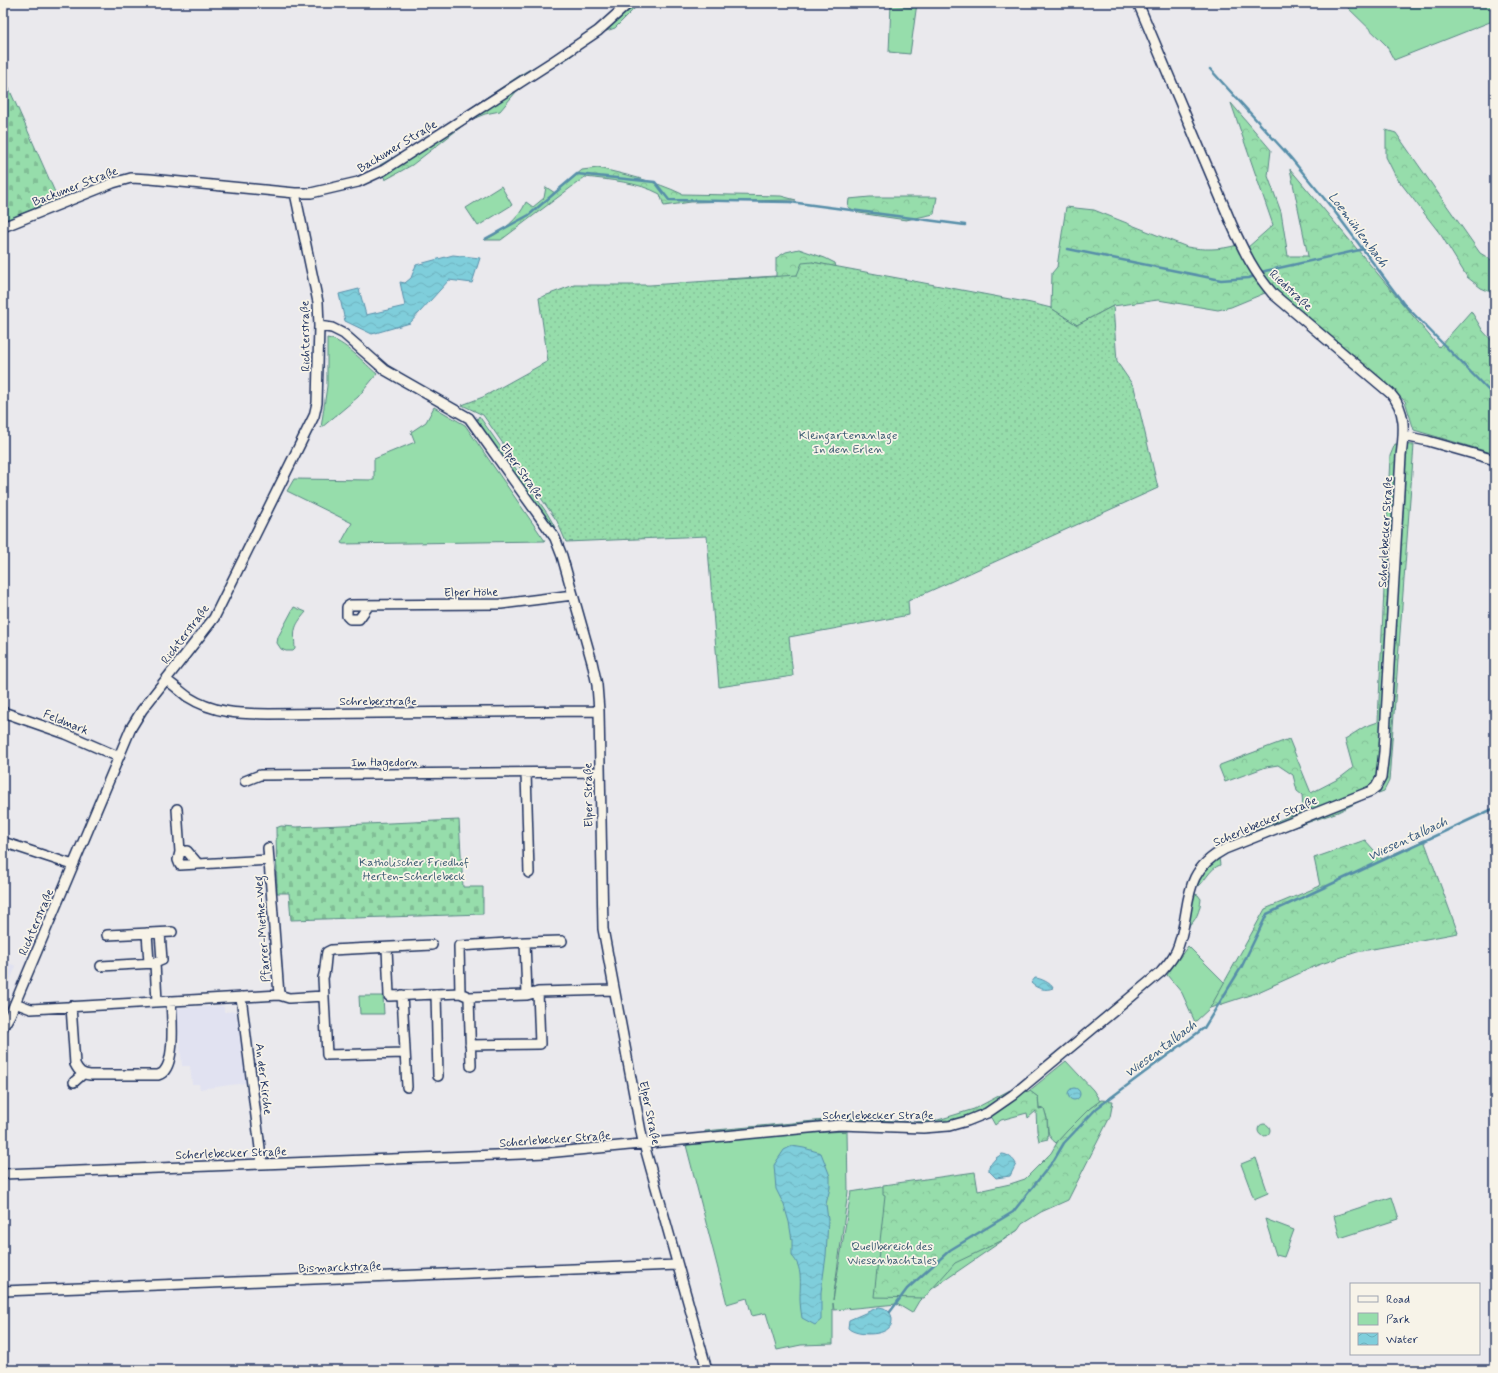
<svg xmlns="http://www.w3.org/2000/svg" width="1498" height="1373" viewBox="0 0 1498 1373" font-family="Mynerve,sans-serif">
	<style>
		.built { fill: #e1e2f1 }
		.green { fill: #96ddab; stroke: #588684 }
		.forest { fill: url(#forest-crowns); stroke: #588684 }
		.cemetery { fill: url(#cemetery-stones); stroke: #588684 }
		.garden { fill: url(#garden-dots); stroke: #588684 }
		.water { fill: url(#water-waves); stroke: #578ea9 }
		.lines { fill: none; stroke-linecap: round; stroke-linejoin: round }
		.stream { stroke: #578ea9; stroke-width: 2.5 }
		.minor-casing { stroke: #1b2f5e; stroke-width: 12 }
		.minor { stroke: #f7f3e8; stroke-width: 9 }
		.labels { text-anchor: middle; stroke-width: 3.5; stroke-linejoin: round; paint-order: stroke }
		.street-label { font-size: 12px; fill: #1b2f5e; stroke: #f7f3e8 }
		.park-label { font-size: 12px; fill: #3a5a71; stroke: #f7f3e8 }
		.water-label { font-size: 13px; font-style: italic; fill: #34577d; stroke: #f7f3e8 }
	</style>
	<defs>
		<pattern id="forest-crowns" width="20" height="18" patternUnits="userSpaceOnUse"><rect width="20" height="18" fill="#96ddab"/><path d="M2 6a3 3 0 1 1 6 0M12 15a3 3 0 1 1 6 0" fill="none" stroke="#81be96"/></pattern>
		<pattern id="cemetery-stones" width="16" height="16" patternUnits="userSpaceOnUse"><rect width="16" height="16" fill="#96ddab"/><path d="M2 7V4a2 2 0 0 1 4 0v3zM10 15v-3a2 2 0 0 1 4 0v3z" fill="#81be96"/></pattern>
		<pattern id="garden-dots" width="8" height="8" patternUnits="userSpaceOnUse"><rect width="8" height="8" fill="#96ddab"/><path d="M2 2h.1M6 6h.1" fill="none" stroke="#81be96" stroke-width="1.8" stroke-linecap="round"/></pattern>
		<pattern id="water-waves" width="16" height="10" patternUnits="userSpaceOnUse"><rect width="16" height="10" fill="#7fcedb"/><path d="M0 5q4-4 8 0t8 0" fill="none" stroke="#6db1be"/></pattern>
	</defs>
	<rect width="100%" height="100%" fill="#eae9ed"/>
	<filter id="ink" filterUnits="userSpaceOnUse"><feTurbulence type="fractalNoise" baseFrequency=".025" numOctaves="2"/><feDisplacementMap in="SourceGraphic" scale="8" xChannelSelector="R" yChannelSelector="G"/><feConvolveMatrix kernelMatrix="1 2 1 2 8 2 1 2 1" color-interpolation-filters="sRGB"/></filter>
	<g filter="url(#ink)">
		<!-- built -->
		<path class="built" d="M3 948 7 949 4 961 16 966 3 999Z
			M221 1006 224 1007V1012L236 1011 246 1083 200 1089 199 1084H192L190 1066H182L177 1008Z"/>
		<!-- green -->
		<path class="green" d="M917 3 910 54 889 52 891 4 913 8 914 4Z
			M1343 3H1495V20L1394 60 1386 45Z
			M501 186 512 205 478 226 466 208Z
			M327 338C344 340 365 364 377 374L358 397 321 428 327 386Z
			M434 407 465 425 545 541 343 544 341 543 352 523 287 491 294 479 374 480V459L415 442 411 432 426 422Z
			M479 416 547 513C564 540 571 571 580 601H578L565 556 476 421Z
			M294 607 306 612C293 627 294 630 295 649L293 651H286L281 649 277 643 278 637Z
			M1219 858 1220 865C1210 869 1207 878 1199 886L1195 885 1208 865Z
			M1192 893 1198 895 1201 899C1200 911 1196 921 1186 929Z
			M1188 946 1225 983 1210 1008 1195 1022 1182 993 1167 975Z
			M359 996H383L384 1014H360Z
			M1066 1061 1093 1090 1100 1101 1089 1109 1056 1143C1046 1135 1049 1132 1047 1120 1047 1116 1045 1112 1043 1108L1039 1109 1038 1097 1029 1091Z
			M1258 1130a6 6 0 1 1 12 0a6 6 0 1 1-12 0Z
			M847 1131 848 1192 833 1300 851 1192 924 1180 1018 1230 929 1291 919 1301 912 1313 897 1304 834 1310 833 1303V1344L801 1345 777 1350 766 1313 752 1316 747 1298 727 1304 686 1145C739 1135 794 1134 847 1131Z
			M1256 1158 1268 1193 1254 1199 1241 1164Z
			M1392 1197 1399 1219 1340 1238 1334 1216Z
			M1265 1219 1294 1230 1284 1257 1276 1255Z"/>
		<!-- forest -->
		<path class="forest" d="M625 3H640L615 28 595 35 570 57 533 79 516 92 500 111 485 114 470 120 412 165 385 180 380 165 415 145 525 72 551 58 593 30Z
			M1231 103 1271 150 1268 176 1281 212 1288 256H1308L1290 169 1439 347 1471 311 1483 331 1495 344V454L1414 430 1405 401 1280 294 1258 268 1247 248 1273 225Z
			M1386 130 1396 133 1480 253 1495 262V294L1481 288 1467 277 1441 235 1396 177 1386 157Z
			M598 168C627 175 655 181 682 194L781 196 796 200 691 202 664 206 660 194C638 182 610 180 585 177L501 240H485C502 232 519 219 526 202L533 207 544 198 546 187 555 193 582 170Z
			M870 197H937L934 214 906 220 859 213 848 207 849 199Z
			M1066 207 1094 210 1187 247C1203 250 1221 250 1237 245L1265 293 1231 307 1218 310 1158 300 1113 306 1077 325 1051 308 1052 273 1057 267Z
			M799 249 825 258 835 263 836 267 812 262 795 279H727L776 276V258L786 252Z
			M1395 444 1414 445 1389 781 1384 791 1370 796 1338 812 1275 834 1231 852 1227 842 1299 812 1303 808 1302 795 1297 791 1293 775 1278 765 1266 767 1225 782 1219 767 1220 765 1289 739 1311 793 1340 778 1353 768 1345 739 1364 727 1378 722 1390 456Z
			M1365 840 1382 859 1424 840 1458 933 1357 952 1318 965 1256 993 1210 1008 1265 909 1320 886 1314 858Z
			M1010 1090 1009 1094 994 1105 973 1115 943 1124 705 1135V1131L847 1118 915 1122 938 1120 974 1109Z
			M1030 1091 1038 1097 1039 1109 1044 1108 1047 1119 1048 1139 1039 1141 1037 1131 1036 1111 1028 1118 1027 1113 1001 1120 995 1125 990 1116 1010 1104 1023 1092Z
			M1101 1100 1113 1101 1110 1117 1068 1200 1041 1212 1022 1224 1018 1230 1001 1241 955 1263 924 1298 874 1297 885 1195 883 1194V1185L975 1172 978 1191 1010 1184 1025 1179 1051 1153 1058 1141 1067 1131 1089 1109Z"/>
		<!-- cemetery -->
		<path class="cemetery" d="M3 75 58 199 3 221Z
			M459 820 463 887H483V914L291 920 289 893H277L276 828 281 826 296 827Z"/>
		<!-- garden -->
		<path class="garden" d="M812 262 1031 303 1051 308 1077 325 1113 306 1117 362 1134 387 1158 488 908 601 909 615 789 637 793 676 719 687 707 536 566 542 557 521 483 415 462 405 483 397 548 361 539 298 574 285H650L797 275 802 263Z"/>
		<!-- water -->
		<path class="water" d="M453 255 480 258 472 283 449 280 410 323 372 334 345 321 339 294 359 289 366 315 405 306 400 282 405 283 411 278 416 265Z
			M1035 978C1040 978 1051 983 1053 988 1046 991 1037 989 1031 983Z
			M1068 1094a6 6 0 1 1 12 0a6 6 0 1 1-12 0Z
			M792 1146 804 1148 821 1153 830 1176V1188L826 1204 828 1220 826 1256 821 1292V1320L815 1325 802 1318C801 1311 800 1305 800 1298 800 1284 803 1267 792 1256V1240L789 1222 784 1205 776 1189 774 1165 784 1150Z
			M1002 1154C1007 1154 1014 1159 1016 1164L1010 1176 996 1178 989 1171V1166L996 1158Z
			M879 1307 884 1308C889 1311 892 1314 892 1320 893 1337 856 1337 848 1328L849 1320Z"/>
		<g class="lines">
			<!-- stream -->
			<path class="stream" d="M1210 69 1290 157 1332 208 1403 303 1495 397
				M485 239 529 215 577 174 655 182 669 200 790 202 965 225
				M1068 249 1221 280 1249 278 1256 275
				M1260 273 1265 271 1364 249
				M890 1312 907 1289 950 1250 1013 1212 1054 1160 1064 1143 1097 1108 1204 1028 1242 966 1267 914 1495 808"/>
			<defs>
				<path id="minor" d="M3 227 113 183 131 178 150 179 295 193H311L358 182 384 170 555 60 598 31 629 3
					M319 326 332 328 344 334 385 370 469 418 555 538 562 556 592 662 597 685 599 711 603 929 642 1137 707 1370
					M1404 436 1428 441 1495 460
					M369 605 359 619H350L347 616V607L350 605 501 604 573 595
					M166 680C174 685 181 692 188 697 213 713 240 714 269 714L599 711
					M3 712 66 734 119 757
					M526 773 529 873
					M245 781 260 775 600 772
					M177 809 180 852 178 860 180 865 269 860
					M3 842 73 865
					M268 848 279 995
					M180 852 187 851 198 864
					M147 933 149 963
					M107 935 172 932
					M525 942 562 941
					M387 948 389 996 460 993 469 997 527 995 538 992 614 990
					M101 966 155 963
					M460 993 459 946 525 942 527 995
					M436 994 438 1076
					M402 995 407 1087
					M241 997 262 1164
					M469 997 471 1066
					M157 1002 155 963 162 960 160 933
					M15 1003 31 1009 279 995 289 998 324 996
					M71 1006 75 1064C79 1072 82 1074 90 1075H158C161 1074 164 1072 165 1070 175 1057 172 1017 171 1001
					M3 1027 10 1015 131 728 142 710 214 618 314 416 317 403 319 326 318 302 295 193
					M470 1045 540 1044 538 992
					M405 1053 327 1055 323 978C326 969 325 960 327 952L331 950 432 945
					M74 1082 83 1074
					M3 1174 546 1153 840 1125 923 1128 949 1126 967 1121 987 1113 1013 1095 1161 972C1168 964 1176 955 1179 944 1192 905 1180 873 1225 849L1371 791 1376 787 1381 778 1384 752 1401 456C1404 433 1407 411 1390 393L1273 294C1254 272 1244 252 1232 225L1138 3
					M3 1291 677 1265"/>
			</defs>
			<!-- minor casing -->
			<use href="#minor" class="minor-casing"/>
			<!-- minor -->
			<use href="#minor" class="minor"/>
		</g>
	</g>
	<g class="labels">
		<!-- street labels -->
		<g class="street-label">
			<text transform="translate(397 146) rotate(-31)" y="4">Backumer Straße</text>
			<text transform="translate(75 186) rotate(-21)" y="4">Backumer Straße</text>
			<text transform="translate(1291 290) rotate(43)" y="4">Riedstraße</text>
			<text transform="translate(305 336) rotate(-91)" y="4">Richterstraße</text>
			<text transform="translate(522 471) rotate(55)" y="4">Elper Straße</text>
			<text transform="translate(1385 532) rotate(-87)" y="4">Scherlebecker Straße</text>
			<text transform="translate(471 592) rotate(-1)" y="4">Elper Höhe</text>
			<text transform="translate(185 634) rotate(-53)" y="4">Richterstraße</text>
			<text x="378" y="705">Schreberstraße</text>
			<text transform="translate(66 722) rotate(22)" y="4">Feldmark</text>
			<text x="385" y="766">Im Hagedorn</text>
			<text transform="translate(588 795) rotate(-91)" y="4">Elper Straße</text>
			<text transform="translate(1265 821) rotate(-23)" y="4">Scherlebecker Straße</text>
			<text transform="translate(36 922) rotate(-67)" y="4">Richterstraße</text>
			<text transform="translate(262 929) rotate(-94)" y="4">Pfarrer-Miethe-Weg</text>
			<text transform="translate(264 1079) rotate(83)" y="4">An der Kirche</text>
			<text transform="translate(650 1113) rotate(78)" y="4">Elper Straße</text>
			<text x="878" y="1119">Scherlebecker Straße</text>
			<text transform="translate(555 1139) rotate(-4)" y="4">Scherlebecker Straße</text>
			<text transform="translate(231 1153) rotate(-2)" y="4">Scherlebecker Straße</text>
			<text transform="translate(340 1267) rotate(-2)" y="4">Bismarckstraße</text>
		</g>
		<!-- park labels -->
		<g class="park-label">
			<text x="848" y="439">Kleingartenanlage<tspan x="848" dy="14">In den Erlen</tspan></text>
			<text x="414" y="866">Katholischer Friedhof<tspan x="414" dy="14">Herten-Scherlebeck</tspan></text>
			<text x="892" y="1250">Quellbereich des<tspan x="892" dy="14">Wiesenbachtales</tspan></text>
		</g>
		<!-- water labels -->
		<g class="water-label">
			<text transform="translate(1359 229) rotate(53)" y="5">Loemühlenbach</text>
			<text transform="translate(1407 838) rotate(-25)" y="5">Wiesentalbach</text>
			<text transform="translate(1160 1048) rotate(-37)" y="5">Wiesentalbach</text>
		</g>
	</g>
	<!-- margin -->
	<rect width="1498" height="1373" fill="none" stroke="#f7f3e8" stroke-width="16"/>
	<rect x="8" y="8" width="1482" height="1357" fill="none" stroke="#1b2f5e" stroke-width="1.5" filter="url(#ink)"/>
	<!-- legend -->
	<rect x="1350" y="1283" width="130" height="72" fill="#f7f3e8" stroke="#9fa5b1"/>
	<rect x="1358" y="1296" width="20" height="6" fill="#f7f3e8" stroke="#9fa5b1"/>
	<text x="1386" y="1303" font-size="12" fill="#1b2f5e">Road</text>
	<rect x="1358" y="1313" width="20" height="12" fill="#96ddab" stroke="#9fa5b1"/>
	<text x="1386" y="1323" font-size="12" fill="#1b2f5e">Park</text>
	<rect x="1358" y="1333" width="20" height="12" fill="url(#water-waves)" stroke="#9fa5b1"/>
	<text x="1386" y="1343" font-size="12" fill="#1b2f5e">Water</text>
</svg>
